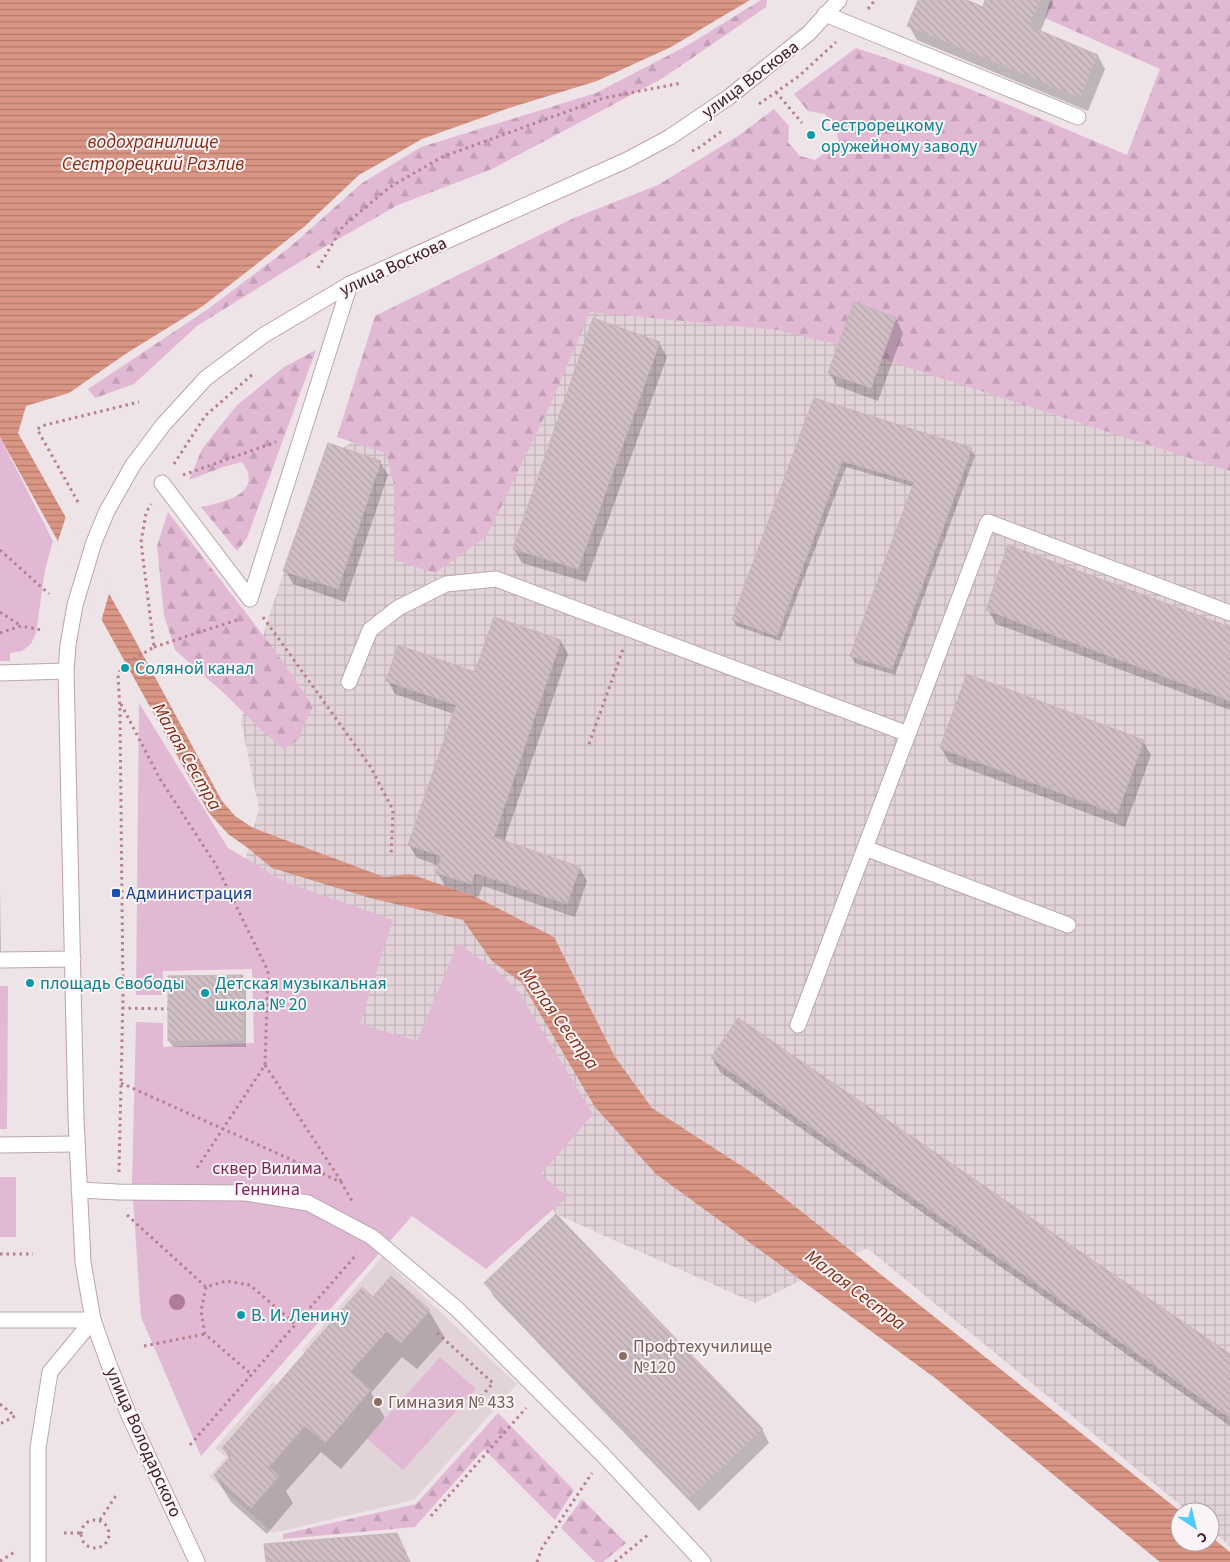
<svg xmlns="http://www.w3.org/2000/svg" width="1230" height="1562" viewBox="0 0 1230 1562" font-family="'Source Sans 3',sans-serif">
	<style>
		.built { fill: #e2d3d9 }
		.industrial { fill: url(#industrial-grid) }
		.forest { fill: url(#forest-firs) }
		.park { fill: #e2b9d5 }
		.water { fill: url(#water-rules) }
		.pier { fill: #eee3e7 }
		.shadow { fill: #0003 }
		.building { fill: url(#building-back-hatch); stroke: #c9b4bc }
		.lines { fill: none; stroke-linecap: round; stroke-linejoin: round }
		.lane-casing { stroke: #baa8ad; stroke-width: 17 }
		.street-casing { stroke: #baa8ad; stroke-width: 17 }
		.secondary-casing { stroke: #bfa2ab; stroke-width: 17 }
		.path { stroke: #b67f8d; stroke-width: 3; stroke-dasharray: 2.5 4; stroke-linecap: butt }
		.lane { stroke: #fff; stroke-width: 15 }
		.street { stroke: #fff; stroke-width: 15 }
		.secondary { stroke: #fff; stroke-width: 15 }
		.tree { fill: #b07a98 }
		.culture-dot { fill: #0f9aa8; stroke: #faf4f7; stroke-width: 2 }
		.transit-dot { fill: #1a4fb4; stroke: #faf4f7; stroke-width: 2 }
		.education-dot { fill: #8d6e63; stroke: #faf4f7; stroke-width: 2 }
		.labels { text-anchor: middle; stroke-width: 4; stroke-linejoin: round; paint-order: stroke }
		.street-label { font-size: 18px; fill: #422027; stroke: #faf4f7 }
		.culture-label { font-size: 18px; fill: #0d838f; stroke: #faf4f7; text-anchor: start }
		.transit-label { font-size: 18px; fill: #164399; stroke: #faf4f7; text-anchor: start }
		.park-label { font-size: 18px; fill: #7e2557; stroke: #faf4f7 }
		.education-label { font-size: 18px; fill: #785e54; stroke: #faf4f7; text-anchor: start }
		.water-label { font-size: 19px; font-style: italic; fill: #862b12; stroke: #faf4f7 }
	</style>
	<defs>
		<pattern id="industrial-grid" width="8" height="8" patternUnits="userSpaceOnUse" patternTransform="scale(1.25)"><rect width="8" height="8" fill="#e2d3d9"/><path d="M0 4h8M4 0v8" fill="none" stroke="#c3b5ba"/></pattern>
		<pattern id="forest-firs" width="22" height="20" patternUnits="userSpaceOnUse" patternTransform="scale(1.25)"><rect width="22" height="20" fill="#e2b9d5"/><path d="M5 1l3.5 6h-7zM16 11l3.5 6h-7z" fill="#c39fb7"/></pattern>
		<pattern id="water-rules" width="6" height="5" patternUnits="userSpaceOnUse" patternTransform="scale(1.25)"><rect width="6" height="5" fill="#da9684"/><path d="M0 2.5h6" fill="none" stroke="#b27a6c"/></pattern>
		<pattern id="building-back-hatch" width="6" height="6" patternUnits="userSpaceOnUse" patternTransform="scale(1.25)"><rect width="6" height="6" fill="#d0bec5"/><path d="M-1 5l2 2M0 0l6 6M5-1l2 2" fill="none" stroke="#b4a3a9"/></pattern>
	</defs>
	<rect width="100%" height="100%" fill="#eee3e7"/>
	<!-- built -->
	<path class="built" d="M382 1257 517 1384 414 1500 273 1533 209 1476 226 1457 215 1448 273 1382 277 1385 305 1353 302 1350Z"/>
	<!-- industrial -->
	<path class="industrial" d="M1230 0V1546L1210 1529V1512H1189L867 1248 755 1303 556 1214 483 1139 393 1069 241 877 259 808 241 721 267 622 328 443 343 448 445 375 557 307 1077 288 1184 5Z"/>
	<!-- forest -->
	<path class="forest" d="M761 0H767L766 7 663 78 492 169 398 205 314 253 197 326 134 384 95 398 88 389 208 309 290 247 362 183 421 147 596 93 688 45Z
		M1050 0H1230V471L835 344 777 330 590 312 551 403 487 536 435 573 395 560 394 485 386 453 337 437 375 316 574 218 658 185 738 136 774 109 789 126 788 142 800 156 815 160 839 142 835 126 825 114 808 111 794 94 856 48C949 78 1038 117 1127 155L1160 69 1045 18Z
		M316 350 247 538 237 551 201 507C218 503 254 498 248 473 247 469 244 465 242 462L223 467 189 480 202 449 237 405 284 367Z
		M168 512 273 648 313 706 298 740 284 749 259 728 226 695 175 650 164 615 157 546Z
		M498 1413 574 1490 555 1520 484 1449 415 1527 283 1539V1534L416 1504Z
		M582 1499 626 1543 603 1562H595L561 1528Z"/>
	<!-- park -->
	<path class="park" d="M0 437 53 541 45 570 36 633 31 644 22 651 10 653V661H0Z
		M139 703 228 848 285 882 393 920 360 1024 417 1041 458 943 496 970 518 991 593 1114 541 1174 567 1197 486 1269 412 1216 201 1456 141 1317 132 1182 136 1022 163 1023V1047L254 1043 252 969 163 971 162 995H136Z
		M0 986H8L7 1129H0Z
		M0 1177H16V1237H0Z
		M440 1357 476 1389 403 1470 367 1439Z"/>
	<!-- water -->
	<path class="water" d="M0 0H750L671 47 597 81 509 108 422 139 359 175 305 226 203 306 127 353 69 393 26 406 18 433 129 629 222 801 235 816 253 828 384 877 410 874 474 896 554 937 615 1057 652 1108 754 1174 1181 1512 1180 1542H1210V1536L1230 1552V1562H1160L935 1378 656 1174 595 1107 522 983 492 961 463 920 370 898 272 868 248 848 228 834 209 813 0 437Z"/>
	<!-- pier -->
	<path class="pier" d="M67 513 110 590 101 622 57 544Z"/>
	<!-- shadow -->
	<path class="shadow" d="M920 0H963L983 8 987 0H1052L1053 2 1040 32 1098 56 1105 69 1088 111 917 40 909 26Z
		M896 319 903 333 878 401 837 386 829 373Z
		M659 343 667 357 586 582 522 563 514 549Z
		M815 399 971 449 975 456 895 675 855 663 851 656 914 487 846 467 780 641 737 626 733 620Z
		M380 462 388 475 345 602 293 584 285 570Z
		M988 610 1230 628V710L996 624Z
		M561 641 568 654 504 842 580 868 587 881 575 917 483 886 478 897 445 886 437 872 440 866 417 858 409 845 454 714 395 694 388 681 476 673Z
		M1143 741 1151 755 1125 827 949 762 941 748Z
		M0 890 1 954H0Z
		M242 977 246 983V1047H173L169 1041Z
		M712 1058 1230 1355V1426L720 1072Z
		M391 1278 429 1311 445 1338 417 1369 402 1357 371 1393 385 1418 341 1469 321 1452 286 1491 293 1503 267 1534 231 1502 215 1476 230 1459 223 1448 373 1299Z
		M486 1283 762 1429 769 1443 699 1511 494 1297Z"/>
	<!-- building -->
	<path class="building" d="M918 0H967L983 7 985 0H1041L1029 26 1098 55 1080 98 907 26Z
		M854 302 896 318 871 388 828 373Z
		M593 318 660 342 578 569 513 549Z
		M814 398 972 448 892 669 850 656 914 482 842 461 777 636 732 620Z
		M328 443 381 461 338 589 283 571Z
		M1008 545 1230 627V701L986 610Z
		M494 617 561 640 494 837 580 867 567 904 475 873 471 884 436 873 441 856 408 845 456 705 386 681 398 645 475 672Z
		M967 674 1144 740 1117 814 940 748Z
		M243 975V1041H168V976Z
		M738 1018 1230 1354V1418L711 1058Z
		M556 1214 763 1429 690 1498 484 1283Z
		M391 1276 430 1310 401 1343 387 1331 350 1372 371 1390 325 1443 305 1426 269 1467 279 1476 251 1508 214 1475 231 1456 222 1448 362 1287 373 1297Z
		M397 1533 410 1562H266L264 1544Z"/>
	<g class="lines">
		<defs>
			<path id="lane" d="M825 14 1078 117
				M162 483 250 599 350 284
				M0 673 66 671
				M349 682 370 630 398 608 446 584 496 579 908 734 988 522 1230 613
				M865 848 1068 925
				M0 960 73 959
				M798 1025 908 734
				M0 1145 77 1144
				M79 1190 118 1192 246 1193 308 1203 372 1237 457 1309 604 1456 703 1562"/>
			<path id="street" d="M0 1320H93
				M38 1562V1448L50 1372 93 1320"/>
			<path id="secondary" d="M197 1562 128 1413 108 1362 93 1320 83 1262 76 1119 66 671 68 645 75 605 94 542 107 511 133 465 163 425 206 378 264 335 350 284 627 160 670 137 729 97 809 33 839 0"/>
		</defs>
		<!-- lane casing -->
		<use href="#lane" class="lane-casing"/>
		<!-- street casing -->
		<use href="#street" class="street-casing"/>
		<!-- secondary casing -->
		<use href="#secondary" class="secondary-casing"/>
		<!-- path -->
		<path class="path" d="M868 9 875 0
			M776 92 802 123
			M759 104 799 76 836 42
			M692 151 700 147 722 131
			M318 268 343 226 390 187 442 157 604 98 681 83
			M174 464 205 416 253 374
			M183 475 276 442
			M78 502 37 429 45 425 139 402
			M0 550 49 594
			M0 612 21 626
			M263 617 370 766 393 810 391 856
			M0 633 21 626 42 630
			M154 647 240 619
			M121 704 160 779 216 865 268 971 265 1065 195 1171
			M589 744 623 649
			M122 1008 168 1009
			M265 1065 341 1181
			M121 1083 341 1182 352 1201
			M119 1172 123 996 120 711 118 675 122 666 154 647 141 542 146 513 151 504
			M127 1215 206 1287 226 1281 250 1285 295 1324
			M0 1254H33
			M206 1287 201 1311 205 1334 251 1374
			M437 1333 493 1383 472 1407
			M144 1346 205 1334
			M0 1404 15 1416 0 1424
			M190 1445 357 1254
			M431 1516 526 1408
			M100 1520 117 1494
			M81 1534a14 14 0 1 1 28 0a14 14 0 1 1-28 0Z
			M64 1533H82
			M0 1561 15 1552
			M537 1562 542 1548 592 1473
			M615 1562 649 1534"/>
		<!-- lane -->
		<use href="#lane" class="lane"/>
		<!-- street -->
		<use href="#street" class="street"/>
		<!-- secondary -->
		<use href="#secondary" class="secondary"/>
	</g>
	<!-- trees -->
	<circle class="tree" cx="177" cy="1302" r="8"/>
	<!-- markers -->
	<g class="culture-dot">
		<circle cx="811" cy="135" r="5"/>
		<circle cx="125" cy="668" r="5"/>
		<circle cx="30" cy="983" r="5"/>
		<circle cx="205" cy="993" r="5"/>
		<circle cx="241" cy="1315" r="5"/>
	</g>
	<rect class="transit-dot" x="111" y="888" width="10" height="10" rx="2.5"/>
	<g class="education-dot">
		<circle cx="623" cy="1356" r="5"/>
		<circle cx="378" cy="1402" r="5"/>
	</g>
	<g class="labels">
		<!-- street labels -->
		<g class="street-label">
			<text transform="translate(750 79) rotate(-37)" y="6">улица Воскова</text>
			<text transform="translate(393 266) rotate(-25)" y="6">улица Воскова</text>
			<text transform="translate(144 1442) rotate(66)" y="6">улица Володарского</text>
		</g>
		<!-- culture labels -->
		<g class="culture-label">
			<text x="821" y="131">Сестрорецкому<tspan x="821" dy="21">оружейному заводу</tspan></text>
			<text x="135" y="674">Соляной канал</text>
			<text x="40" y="989">площадь Свободы</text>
			<text x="215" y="989">Детская музыкальная<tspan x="215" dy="21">школа № 20</tspan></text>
			<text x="251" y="1321">В. И. Ленину</text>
		</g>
		<!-- transit labels -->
		<g class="transit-label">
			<text x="126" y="899">Администрация</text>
		</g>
		<!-- park labels -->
		<g class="park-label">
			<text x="267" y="1174">сквер Вилима<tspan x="267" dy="21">Геннина</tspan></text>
		</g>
		<!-- education labels -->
		<g class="education-label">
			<text x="633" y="1352">Профтехучилище<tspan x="633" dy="21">№120</tspan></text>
			<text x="388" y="1408">Гимназия № 433</text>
		</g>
		<!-- water labels -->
		<g class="water-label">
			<text x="153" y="148">водохранилище<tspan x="153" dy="22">Сестрорецкий Разлив</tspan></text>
			<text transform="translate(188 756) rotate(60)" y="7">Малая Сестра</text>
			<text transform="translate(560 1018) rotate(54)" y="7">Малая Сестра</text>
			<text transform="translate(856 1289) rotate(37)" y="7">Малая Сестра</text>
		</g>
	</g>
	<!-- north arrow -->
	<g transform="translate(1195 1527) rotate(145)"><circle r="24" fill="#faf4f7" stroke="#b09fa4"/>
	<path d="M0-4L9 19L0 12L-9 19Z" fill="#50cbff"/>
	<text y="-8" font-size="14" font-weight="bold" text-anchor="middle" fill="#422027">С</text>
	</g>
</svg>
